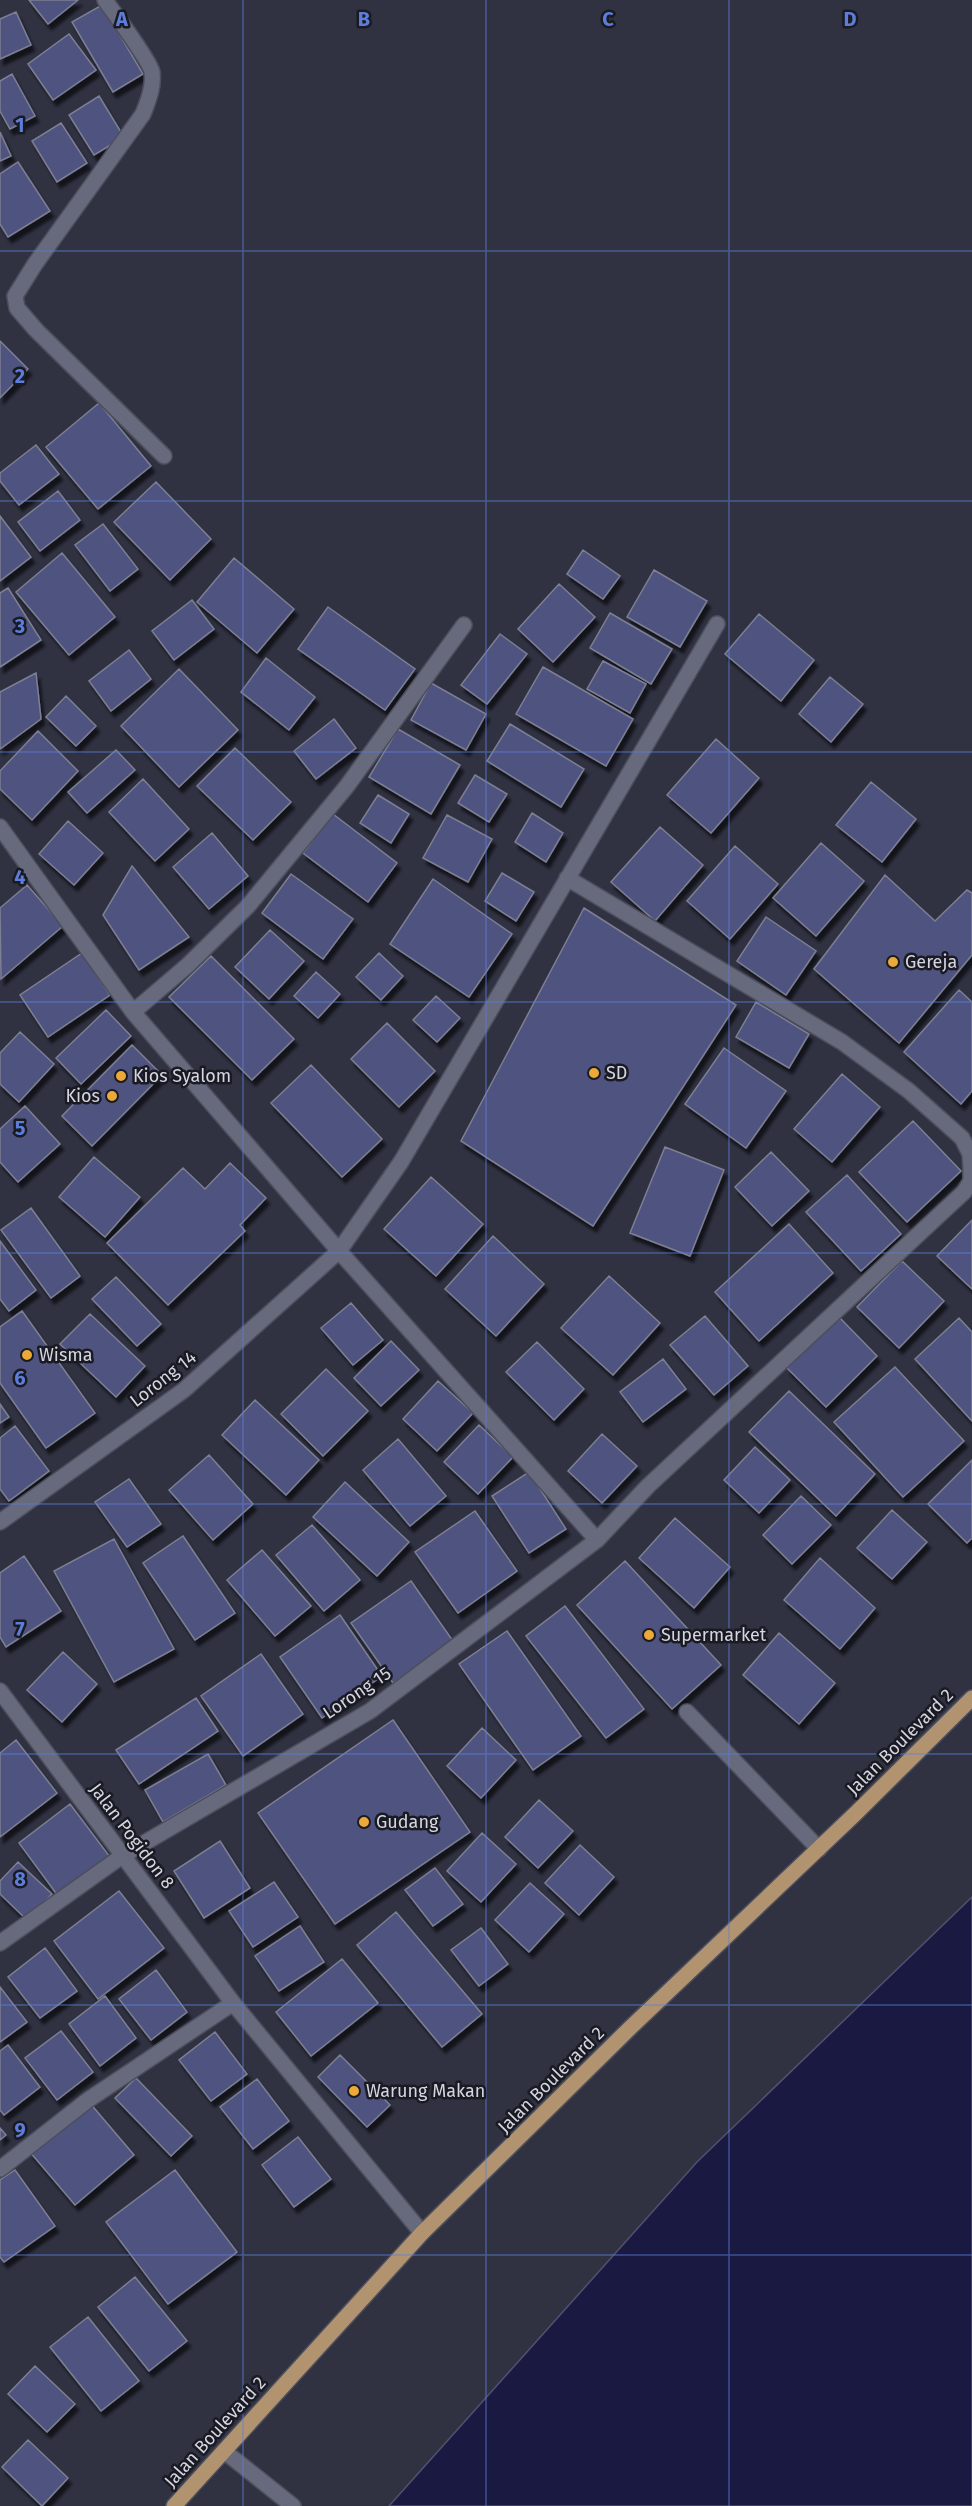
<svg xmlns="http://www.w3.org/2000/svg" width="972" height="2506" viewBox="0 0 972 2506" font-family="'Fira Sans',sans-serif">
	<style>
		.water { fill: #1a1941; stroke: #525171; stroke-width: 1.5 }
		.building { fill: #4f527f; stroke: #7d7f93; stroke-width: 1.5; filter: url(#shadow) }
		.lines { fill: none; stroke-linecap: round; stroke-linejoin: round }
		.minor-casing { stroke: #4d4e5c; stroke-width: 18 }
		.major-casing { stroke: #4d4e5c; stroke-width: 18 }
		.minor { stroke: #67697c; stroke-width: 15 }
		.major { stroke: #b1946f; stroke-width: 15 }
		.grid { fill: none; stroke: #5d7ddb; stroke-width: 1.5; stroke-opacity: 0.55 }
		.poi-dot { fill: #eba93a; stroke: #191a22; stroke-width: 2 }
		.labels { text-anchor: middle; stroke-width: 5; stroke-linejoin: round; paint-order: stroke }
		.poi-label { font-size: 18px; fill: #d4d5e0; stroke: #191a22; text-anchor: start }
		.street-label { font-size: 18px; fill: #d4d5e0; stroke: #191a22 }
		.grid-label { font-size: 20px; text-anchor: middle; font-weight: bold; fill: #5d7ddb; stroke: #191a22; stroke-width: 5; stroke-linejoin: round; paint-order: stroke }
	</style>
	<defs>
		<filter id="shadow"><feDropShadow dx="3.5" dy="6" stdDeviation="1.5" flood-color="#0009"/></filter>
	</defs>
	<rect width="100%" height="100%" fill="#303242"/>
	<!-- water -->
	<path class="water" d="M972 1897V2506H389L697 2162Z"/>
	<!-- building -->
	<path class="building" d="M29 0H78L48 24Z
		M102 5 143 74 113 92 72 22Z
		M16 12 31 45 0 59V19Z
		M69 34 96 70 53 100 28 64Z
		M12 74 35 116 10 129 0 111V81Z
		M99 96 124 137 94 155 69 115Z
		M61 123 87 163 57 182 32 141Z
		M0 132 11 156 0 161Z
		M18 162 50 211 8 237 0 224V174Z
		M0 341 28 369 0 398Z
		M99 403 151 466 98 509 46 447Z
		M36 445 59 474 19 505 0 481V473Z
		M156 482 211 539 170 580 114 522Z
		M58 491 80 520 40 551 18 522Z
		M0 516 31 557 0 581Z
		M103 524 138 569 110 591 75 545Z
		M583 550 620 576 603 599 567 574Z
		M62 553 115 617 69 655 16 592Z
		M234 558 294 609 257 653 197 602Z
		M654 570 707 601 680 647 627 617Z
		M559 584 595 617 553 662 518 629Z
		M8 588 41 640 0 667V593Z
		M192 600 214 629 174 660 152 631Z
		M328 607 415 669 385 710 298 649Z
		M610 613 672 649 651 684 590 648Z
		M759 614 814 660 781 701 725 654Z
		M500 634 527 654 487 704 461 685Z
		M129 650 151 679 111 711 89 681Z
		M266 658 315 697 289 730 241 692Z
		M603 661 646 684 630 713 587 689Z
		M543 667 633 719 606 766 516 714Z
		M179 669 238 730 179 787 121 726Z
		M36 673 41 719 0 749V692Z
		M830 677 863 704 831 742 799 714Z
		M431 683 486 714 466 750 411 720Z
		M66 696 96 726 76 746 46 717Z
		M334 719 356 748 316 779 294 751Z
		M510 724 584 769 561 807 487 761Z
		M398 729 460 765 431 814 369 777Z
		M38 731 78 771 32 820 0 789V771Z
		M716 739 759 778 711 833 667 795Z
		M235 748 291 802 253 840 197 786Z
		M116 750 135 770 87 813 68 792Z
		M475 775 507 794 489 822 458 803Z
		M143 779 189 829 155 861 109 812Z
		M871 782 916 819 882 862 836 825Z
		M378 795 409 814 391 843 360 823Z
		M532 813 563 833 546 862 515 842Z
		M333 814 397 863 368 902 303 853Z
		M447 815 492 839 468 882 423 858Z
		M68 821 103 853 74 885 39 854Z
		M660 827 703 865 655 921 611 882Z
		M212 833 248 876 209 909 173 867Z
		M821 843 864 881 816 936 773 898Z
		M735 846 778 884 730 939 687 901Z
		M132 866 189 937 139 970 103 915Z
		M502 873 534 892 516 921 485 901Z
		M291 874 353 919 323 959 262 913Z
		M885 875 935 921 967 890 972 893V955L899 1043 814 969Z
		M433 879 512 934 469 997 390 944Z
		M27 885 63 926 1 979 0 908Z
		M584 908 736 1005 593 1226 461 1141Z
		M766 917 816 951 786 995 737 961Z
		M270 930 304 961 269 999 235 967Z
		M82 953 110 995 48 1037 20 995Z
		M379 953 403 976 381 1000 356 977Z
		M211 956 294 1039 252 1080 169 997Z
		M316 972 340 994 318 1018 294 996Z
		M959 990 972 1002V1091L961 1104 904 1052Z
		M436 996 460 1018 437 1042 413 1020Z
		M756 1002 809 1034 789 1068 736 1037Z
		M106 1010 131 1036 81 1084 56 1058Z
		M387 1023 435 1071 399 1107 351 1059Z
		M20 1032 54 1064 19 1102 0 1084V1053Z
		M132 1045 162 1075 92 1146 62 1116Z
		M724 1048 786 1091 746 1148 685 1104Z
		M311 1065 382 1139 342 1177 271 1103Z
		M842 1074 880 1107 832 1162 794 1129Z
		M25 1106 60 1144 18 1182 0 1162V1129Z
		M913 1121 961 1171 907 1222 859 1172Z
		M665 1147 724 1170 690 1256 630 1233Z
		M771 1152 809 1191 772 1226 735 1187Z
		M94 1157 140 1197 105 1237 59 1197Z
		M230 1163 266 1198 240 1225 245 1231 168 1305 107 1243 183 1168 205 1189Z
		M847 1175 901 1234 861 1271 806 1212Z
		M431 1177 483 1224 436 1276 384 1229Z
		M31 1208 80 1276 51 1298 1 1230Z
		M972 1220V1289L937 1256Z
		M789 1224 833 1273 759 1341 715 1292Z
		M493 1236 544 1284 496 1336 445 1289Z
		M0 1241 36 1290 9 1311 0 1299Z
		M902 1261 944 1301 899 1348 857 1307Z
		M609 1276 660 1323 613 1375 561 1328Z
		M116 1277 161 1324 137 1346 92 1299Z
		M351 1303 383 1340 353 1365 321 1328Z
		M22 1311 95 1413 46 1448 0 1383V1327Z
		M90 1314 145 1366 116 1397 60 1344Z
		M705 1316 748 1366 714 1395 670 1345Z
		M839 1317 877 1356 826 1407 787 1368Z
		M959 1318 972 1332V1421L915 1359Z
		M391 1341 419 1370 381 1406 354 1378Z
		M537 1342 584 1389 554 1420 506 1372Z
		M663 1359 686 1389 643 1422 620 1392Z
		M895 1367 964 1441 903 1497 834 1422Z
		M326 1369 368 1411 323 1456 281 1414Z
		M438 1381 473 1413 437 1451 403 1419Z
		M789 1391 875 1474 836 1516 749 1432Z
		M255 1400 319 1460 286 1495 222 1435Z
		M0 1404 9 1417 0 1423Z
		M479 1425 513 1457 478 1494 444 1462Z
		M15 1426 49 1471 9 1501 0 1489V1438Z
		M602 1434 637 1466 602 1503 568 1471Z
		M398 1439 446 1496 410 1526 363 1470Z
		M755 1447 790 1480 759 1513 724 1480Z
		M209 1455 253 1504 213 1540 169 1490Z
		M972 1460V1538L967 1543 928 1504Z
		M529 1472 566 1529 529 1553 492 1496Z
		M129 1479 161 1524 127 1547 95 1502Z
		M345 1482 409 1542 377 1576 313 1517Z
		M801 1496 831 1525 792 1564 763 1535Z
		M892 1510 927 1542 892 1579 857 1548Z
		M475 1511 517 1571 458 1613 415 1552Z
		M675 1518 730 1567 694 1608 639 1558Z
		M312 1525 360 1580 324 1611 276 1555Z
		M183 1536 235 1613 195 1640 143 1563Z
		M114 1539 174 1649 114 1682 54 1571Z
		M262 1550 311 1606 275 1636 227 1580Z
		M24 1556 61 1611 6 1647 0 1637V1573Z
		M820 1558 875 1608 840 1649 784 1600Z
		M625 1561 721 1665 672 1709 577 1605Z
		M411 1581 453 1641 393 1683 351 1623Z
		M565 1606 644 1709 606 1738 526 1636Z
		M340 1615 382 1676 322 1718 280 1657Z
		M507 1631 581 1736 533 1770 459 1664Z
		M779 1633 835 1683 799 1724 743 1675Z
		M63 1652 97 1684 62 1722 27 1690Z
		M261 1654 303 1714 243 1756 201 1696Z
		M196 1698 218 1731 139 1784 116 1750Z
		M393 1720 470 1832 335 1924 258 1813Z
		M482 1728 516 1760 481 1798 447 1766Z
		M16 1740 57 1793 0 1837V1753Z
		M208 1754 226 1785 163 1822 145 1790Z
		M539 1800 573 1831 538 1868 505 1837Z
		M70 1804 110 1857 58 1896 19 1843Z
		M482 1833 516 1864 481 1902 447 1871Z
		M220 1841 250 1888 204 1918 174 1871Z
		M580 1845 614 1877 579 1915 545 1883Z
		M18 1862 52 1894 27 1920 0 1894V1881Z
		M435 1868 463 1904 433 1926 405 1890Z
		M274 1882 298 1917 253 1947 229 1911Z
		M530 1883 564 1914 529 1952 495 1920Z
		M119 1891 164 1948 98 1999 54 1941Z
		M396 1912 482 2014 442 2047 357 1945Z
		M300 1926 324 1962 279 1991 255 1956Z
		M481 1928 508 1964 479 1986 451 1950Z
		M45 1948 77 1991 40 2018 8 1977Z
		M342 1959 378 2003 311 2056 276 2012Z
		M156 1970 187 2012 151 2040 119 1999Z
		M0 1987 27 2022 0 2042Z
		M105 1996 136 2038 100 2066 69 2024Z
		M61 2031 93 2072 57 2100 25 2058Z
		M215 2032 247 2074 211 2101 179 2060Z
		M8 2045 40 2087 4 2115 0 2110V2051Z
		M340 2055 390 2105 367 2127 318 2077Z
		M136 2078 192 2136 171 2156 115 2098Z
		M257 2079 289 2121 253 2149 220 2107Z
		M89 2102 134 2155 75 2205 30 2152Z
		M0 2128 6 2135 0 2140Z
		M298 2137 331 2179 294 2207 262 2165Z
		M15 2170 55 2226 4 2262 0 2257V2180Z
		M175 2170 237 2252 168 2304 106 2222Z
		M135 2277 187 2341 149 2371 98 2307Z
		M88 2317 139 2381 101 2411 50 2347Z
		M35 2366 75 2404 47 2432 8 2394Z
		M28 2440 68 2478 42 2506 2 2467Z"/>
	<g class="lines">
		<defs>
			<path id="minor" d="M105 0C114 13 150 61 152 72 154 87 148 101 143 114L35 264 15 296 17 308 36 330 164 456
				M0 827 133 1012 339 1251 597 1540
				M133 1012 188 965 248 906 347 786 464 625
				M0 1522 184 1390 339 1251 401 1162 717 624
				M0 1691 233 2003 422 2233
				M687 1712 819 1849
				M0 1943 122 1856 370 1711 597 1540 648 1486 964 1192 971 1181V1169L970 1154 962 1138 909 1091 842 1042 567 878
				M0 2169 88 2100 233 2003
				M224 2451 293 2506"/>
			<path id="major" d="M174 2506 422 2233 630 2028 855 1814 972 1698"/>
		</defs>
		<!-- minor casing -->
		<use href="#minor" class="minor-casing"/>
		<!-- major casing -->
		<use href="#major" class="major-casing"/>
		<!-- minor -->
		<use href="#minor" class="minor"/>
		<!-- major -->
		<use href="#major" class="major"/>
	</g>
	<!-- grid -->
	<path class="grid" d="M243 0V2506M486 0V2506M729 0V2506M0 251H972M0 501H972M0 752H972M0 1002H972M0 1253H972M0 1504H972M0 1754H972M0 2005H972M0 2255H972"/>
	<!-- markers -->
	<g class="poi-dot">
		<circle cx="893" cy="962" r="6"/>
		<circle cx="594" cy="1073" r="6"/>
		<circle cx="121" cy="1076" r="6"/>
		<circle cx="112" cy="1096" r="6"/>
		<circle cx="27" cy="1355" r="6"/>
		<circle cx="649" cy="1635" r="6"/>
		<circle cx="364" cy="1822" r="6"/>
		<circle cx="354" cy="2091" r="6"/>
	</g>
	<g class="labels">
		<!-- poi labels -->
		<g class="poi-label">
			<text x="905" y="968">Gereja</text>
			<text x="606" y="1079">SD</text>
			<text x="133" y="1082">Kios Syalom</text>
			<text x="100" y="1102" text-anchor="end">Kios</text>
			<text x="39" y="1361">Wisma</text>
			<text x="661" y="1641">Supermarket</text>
			<text x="376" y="1828">Gudang</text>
			<text x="366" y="2097">Warung Makan</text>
		</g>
		<!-- street labels -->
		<g class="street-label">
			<text transform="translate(163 1379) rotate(-38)" y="6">Lorong 14</text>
			<text transform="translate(357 1693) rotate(-34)" y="6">Lorong 15</text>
			<text transform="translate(900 1742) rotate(-45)" y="6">Jalan Boulevard 2</text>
			<text transform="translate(132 1836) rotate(53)" y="6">Jalan Pogidon 8</text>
			<text transform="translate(551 2080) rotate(-45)" y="6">Jalan Boulevard 2</text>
			<text transform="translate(215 2432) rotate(-48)" y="6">Jalan Boulevard 2</text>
		</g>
	</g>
	<g class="grid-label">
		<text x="122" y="26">A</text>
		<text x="364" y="26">B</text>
		<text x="608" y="26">C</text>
		<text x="850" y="26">D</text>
		<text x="20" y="132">1</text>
		<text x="20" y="383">2</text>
		<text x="20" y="633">3</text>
		<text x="20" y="884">4</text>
		<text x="20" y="1135">5</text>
		<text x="20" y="1385">6</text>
		<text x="20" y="1636">7</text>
		<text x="20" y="1886">8</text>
		<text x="20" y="2137">9</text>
	</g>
</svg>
